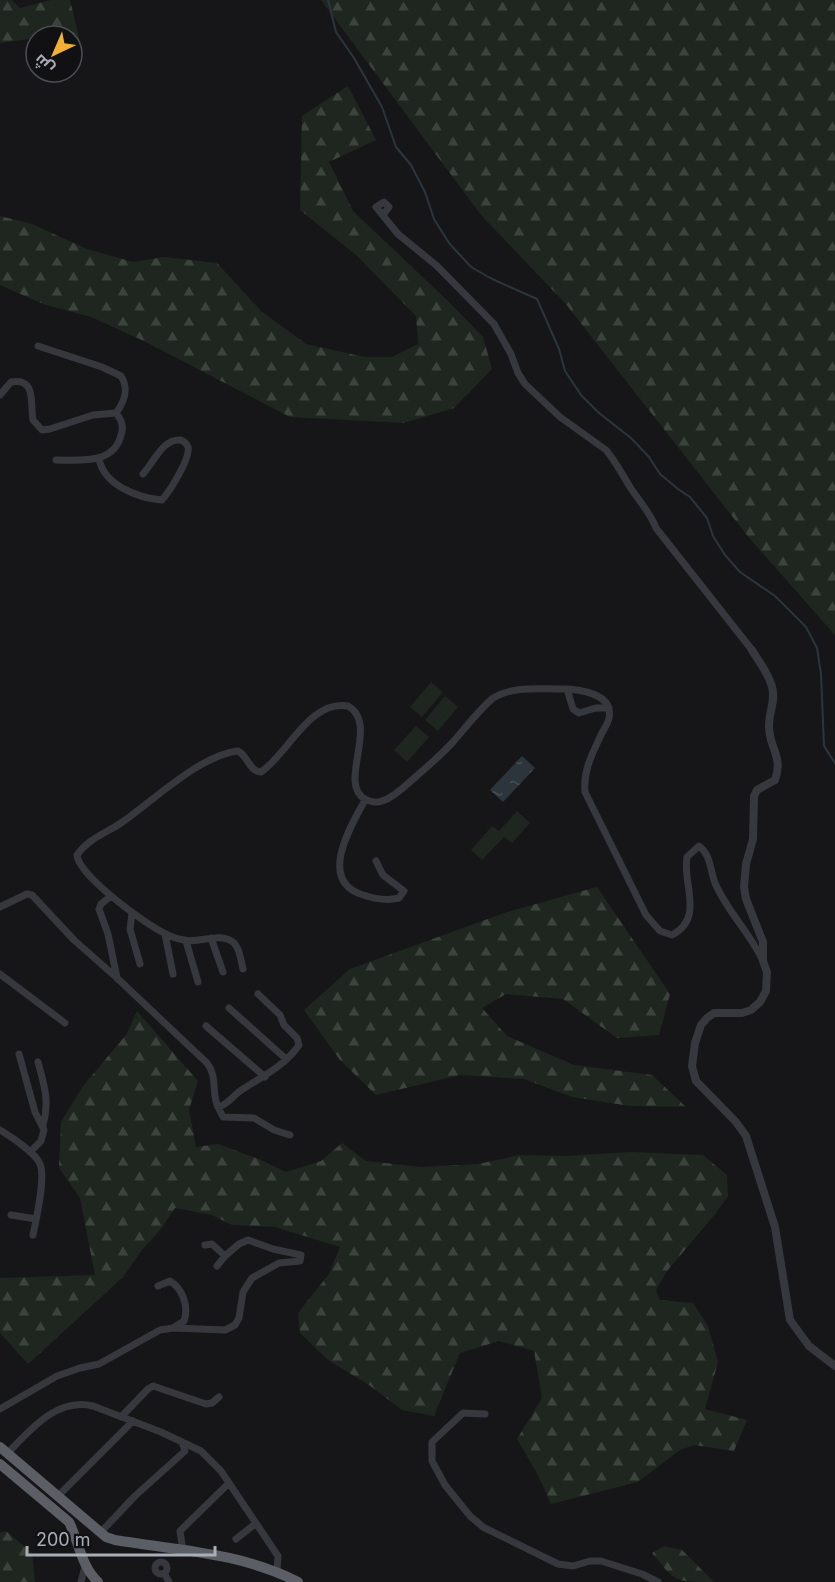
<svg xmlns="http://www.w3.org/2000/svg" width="835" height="1582" viewBox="0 0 835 1582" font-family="Inter,Cairo,sans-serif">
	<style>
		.grass { fill: #1e261f }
		.forest { fill: url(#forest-firs) }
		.water { fill: url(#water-ripples) }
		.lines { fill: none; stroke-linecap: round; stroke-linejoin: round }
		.stream { stroke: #2c353c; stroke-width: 2 }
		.minor { stroke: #37383d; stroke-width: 7 }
		.tertiary { stroke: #37383d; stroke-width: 8 }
		.trunk { stroke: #5b5e65; stroke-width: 10 }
	</style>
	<defs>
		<pattern id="forest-firs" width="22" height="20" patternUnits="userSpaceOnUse" patternTransform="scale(1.5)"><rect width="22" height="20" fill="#1e261f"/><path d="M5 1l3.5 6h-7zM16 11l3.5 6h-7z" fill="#3c433d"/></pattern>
		<pattern id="water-ripples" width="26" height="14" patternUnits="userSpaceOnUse" patternTransform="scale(1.5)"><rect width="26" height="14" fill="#2c353c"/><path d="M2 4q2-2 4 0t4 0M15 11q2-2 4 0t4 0" fill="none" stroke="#485056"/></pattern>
	</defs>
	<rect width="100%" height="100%" fill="#161618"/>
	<!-- grass -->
	<path class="grass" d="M431 682 443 692 422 717 410 707Z
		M445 696 458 707 438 731 425 720Z
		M416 726 429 737 407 762 394 750Z
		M517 811 530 823 512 843 504 837 482 860 471 850 492 826 499 831Z"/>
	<!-- forest -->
	<path class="forest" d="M0 0H12L20 8 51 0H70L81 45 72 46V36H36V38L0 43Z
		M321 0H835V635L750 539 565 303 481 215Z
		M348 86 376 140 329 162 353 211 450 303 483 337 492 369 454 408 404 423 290 417 144 341 91 317 43 304 0 285V216L32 224 87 249 133 262 164 257 217 263 261 311 306 344 365 357H392L418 344 416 316 356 255 300 210 302 116Z
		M597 887 670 994 659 1035 617 1038 563 999 506 994 482 1008 507 1036 574 1065 652 1075 686 1107 630 1106 572 1097 524 1079 460 1075 376 1095 340 1060 304 1010 350 969 507 912Z
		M137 1011 198 1081 189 1110 196 1147 218 1144 259 1159 286 1172 321 1161 342 1143 366 1161 421 1167 478 1164 520 1155 566 1156 631 1152 703 1155 727 1175 728 1196 716 1213 667 1271 656 1290 660 1300 693 1303 708 1326 718 1362 705 1409 747 1420 734 1451 694 1445 680 1450 638 1482 551 1504 538 1475 517 1439 542 1398 534 1351 499 1341 460 1353 434 1416 402 1410 369 1385 328 1360 300 1333 298 1313 329 1274 340 1247 275 1227 232 1225 212 1215 175 1208 161 1229 142 1250 123 1277 28 1364 0 1333V1278L95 1275 80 1198 59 1168 61 1122 83 1086 126 1035Z
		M6 1531 32 1553 35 1582H0V1533Z
		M664 1546 682 1550 714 1582C673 1582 676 1582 652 1553Z"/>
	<!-- water -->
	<path class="water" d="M522 756 535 768 503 802 490 790Z"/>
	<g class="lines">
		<!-- stream -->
		<path class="stream" d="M328 0 336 32 354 58 382 107 396 147 411 165 425 192 434 219 449 243 471 267 492 279 537 299 559 349 565 371 581 395 599 413 631 438 649 457 660 474 678 489 690 497 707 518 713 536 725 555 740 572 775 596 806 627 817 648 821 674 824 746 835 763"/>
		<!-- minor -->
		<path class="minor" d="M383 215 389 207 384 202 376 207 398 234 437 266 494 324 511 354 518 373 525 384 560 417 606 450C616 462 622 474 630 487 639 501 650 512 656 528L752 650
			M38 346 102 367 121 376C129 389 125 401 116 413
			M0 395 11 382C37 377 30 405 33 420L42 430 50 429 93 415 116 413C122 420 124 427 121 435 114 465 79 460 56 460
			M99 458C103 485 138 498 162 500 169 492 191 458 188 447 187 443 184 442 181 440 163 438 154 462 143 474
			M567 689 573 709 579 713 596 708H609
			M365 800C351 826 317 881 363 895 375 899 387 901 399 898L404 891 383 875 376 861
			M111 896 101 904 99 909 108 934 117 978
			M0 907 27 894 32 895 74 940 117 978 207 1063C218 1077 211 1092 218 1107 226 1106 233 1096 240 1091 261 1077 284 1067 299 1045L297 1038 284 1025 280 1015 258 994
			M132 913 130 929 140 964
			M165 934 173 974
			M211 938 223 972
			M186 941 198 982
			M243 969C241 962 240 948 234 943 220 931 199 944 184 940 178 939 171 937 166 934 147 926 77 874 77 855 88 839 106 833 121 823 153 801 200 755 238 751 248 756 249 771 261 772 288 754 310 699 348 706 380 724 337 784 365 799 370 802 377 803 382 801 393 798 404 787 412 780 426 768 440 756 453 742 466 727 478 711 493 698 513 686 538 689 561 689 578 689 614 693 609 718 608 724 603 730 601 735 592 754 583 771 585 792L646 915 660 931 672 935C705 918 682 884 687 857L699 846C711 855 710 870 715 883 727 911 749 932 762 959
			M0 974 65 1023
			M229 1008 286 1059
			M206 1026 265 1077
			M19 1054 35 1112 44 1130 41 1141 30 1152
			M38 1062C44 1085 50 1101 43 1125
			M218 1107 223 1117 254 1118 274 1130 290 1135
			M0 1130C10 1136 36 1153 40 1164 46 1177 36 1220 33 1235
			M11 1215 36 1219
			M217 1266 225 1256
			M158 1286 170 1281C183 1289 189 1307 184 1321L173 1328
			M0 1409 57 1376 80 1368 99 1364 160 1330 173 1328 225 1330 235 1325 239 1318 243 1292 252 1278 279 1263 300 1261 301 1255 273 1249 248 1240 239 1244 225 1256 212 1244 205 1245
			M485 1414 463 1413 432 1442V1461L445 1485 470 1516 483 1527 558 1564 573 1566 590 1561H601L642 1574 658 1582
			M121 1417 148 1389 153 1386 206 1404 212 1403 219 1397
			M7 1454C30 1430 57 1397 93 1406L161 1432 201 1451 221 1471 278 1556 277 1571
			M58 1496 133 1421
			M100 1533 135 1496 185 1451 182 1442
			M236 1539 255 1524
			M183 1551 180 1531 229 1483
			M155 1568a6 6 0 1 1 12 0a6 6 0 1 1-12 0Z
			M164 1573 169 1582
			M81 1582 85 1566"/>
		<!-- tertiary -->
		<path class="tertiary" d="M752 650C759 662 769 674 772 687 776 700 769 712 769 725 768 747 784 756 775 780L757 790 754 796 753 839 746 864 744 887 746 899 763 942V961L767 972 766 991 760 1002 751 1010 742 1013H714L707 1018 701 1025 695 1043 692 1066 696 1081 736 1122 746 1136 775 1227 790 1320 809 1346 835 1366"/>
		<!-- trunk -->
		<path class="trunk" d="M0 1447 106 1537 115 1540C176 1550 243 1553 298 1582
			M0 1464 69 1522C79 1542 81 1566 98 1582"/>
	</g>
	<!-- north arrow -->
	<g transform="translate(54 54) rotate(224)"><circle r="28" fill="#111113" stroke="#4d4f55" stroke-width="1.5"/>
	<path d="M0-4.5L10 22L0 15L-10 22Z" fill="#f2b134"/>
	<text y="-9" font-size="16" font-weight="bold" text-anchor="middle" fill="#a8adb8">ش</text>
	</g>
	<!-- scale -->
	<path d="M27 1546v9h188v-9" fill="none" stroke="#a8adb8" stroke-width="3"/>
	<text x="36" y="1546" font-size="18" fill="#a8adb8" stroke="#111113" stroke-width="4.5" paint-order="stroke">200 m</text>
</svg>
